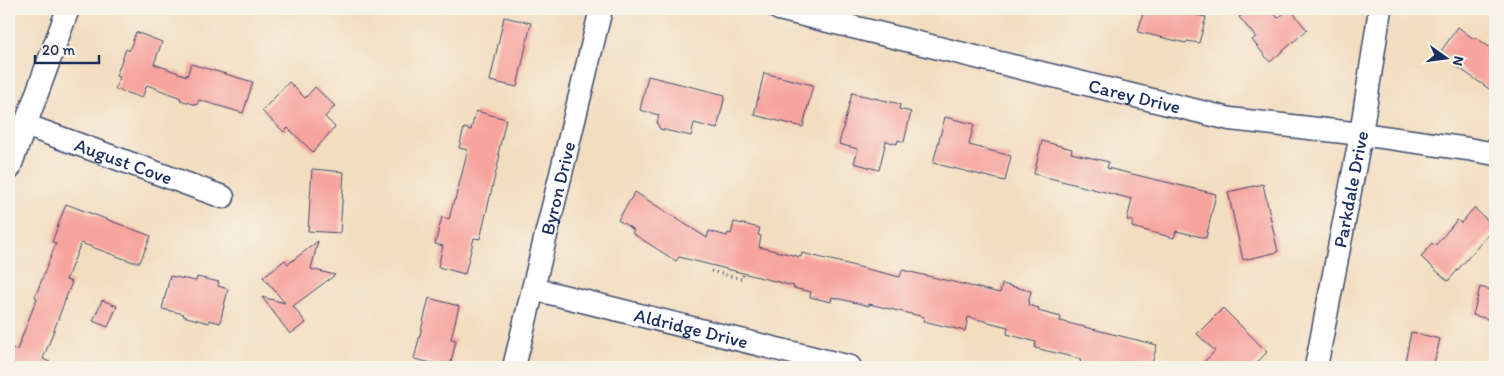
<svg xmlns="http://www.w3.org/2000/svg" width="1504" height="376" viewBox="0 0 1504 376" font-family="Itim,sans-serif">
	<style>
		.building { fill: #f7a39e }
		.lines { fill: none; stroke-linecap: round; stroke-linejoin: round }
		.minor-casing { stroke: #3b496d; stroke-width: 25 }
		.path { stroke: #3b496d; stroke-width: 3; stroke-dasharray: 1 4; stroke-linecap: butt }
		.minor { stroke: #fff; stroke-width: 22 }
		.labels { text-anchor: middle; stroke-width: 4; stroke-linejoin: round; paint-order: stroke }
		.street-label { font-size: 19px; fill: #1b2f5e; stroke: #f7f3e8 }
	</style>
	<rect width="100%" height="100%" fill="#f7f3e8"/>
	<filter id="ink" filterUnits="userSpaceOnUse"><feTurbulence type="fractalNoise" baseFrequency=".02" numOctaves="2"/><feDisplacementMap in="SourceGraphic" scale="10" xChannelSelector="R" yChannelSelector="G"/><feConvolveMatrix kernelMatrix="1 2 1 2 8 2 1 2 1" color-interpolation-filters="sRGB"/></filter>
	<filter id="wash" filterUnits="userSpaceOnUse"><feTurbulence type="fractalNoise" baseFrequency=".0096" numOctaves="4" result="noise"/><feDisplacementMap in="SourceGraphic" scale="20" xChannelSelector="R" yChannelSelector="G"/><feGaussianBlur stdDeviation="1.12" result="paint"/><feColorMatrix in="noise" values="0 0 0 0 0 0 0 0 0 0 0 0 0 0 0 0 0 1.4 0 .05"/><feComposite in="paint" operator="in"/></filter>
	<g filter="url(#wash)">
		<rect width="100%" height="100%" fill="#f3ddbf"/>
		<g id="blocks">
			<!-- building -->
			<path class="building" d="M1144 9H1173L1206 17 1199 43 1187 41 1186 43 1138 32Z
				M1249 9H1271L1278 18 1290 9 1307 30 1270 62 1252 40 1256 37 1239 17Z
				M504 17 531 23 517 87 490 81Z
				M1458 27 1474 39 1475 37 1495 51V93L1455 65 1457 62 1441 51Z
				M136 32 162 42 154 64 187 76 191 64 253 82 243 113 199 100 197 105 180 100 181 98 147 85 142 98 115 89 120 77 116 76 126 49 129 51Z
				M764 73 813 85 803 127 754 115Z
				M648 76 725 95 717 129 694 123 691 136 660 129 657 123 659 115 640 110Z
				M289 82 305 98 315 87 335 106 325 117 335 127 313 152 288 128 284 132 262 111Z
				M852 93 900 104 899 109 911 112 904 142 898 140 897 144 886 141 879 170 854 163 858 149 839 144Z
				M476 111 506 119 498 154 500 155 480 239 474 238 465 274 438 267 443 246 435 244 442 217 449 219 454 200H455L468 150 459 148 464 128 471 130Z
				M945 117 974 124 969 145 1011 156 1005 181 933 163Z
				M1042 141 1072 149 1071 153 1109 162 1107 168 1216 194 1206 238 1176 231 1174 238 1132 227 1133 221 1127 220 1132 199 1034 174Z
				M312 169 344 172 340 233 308 231Z
				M1263 184 1278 252 1243 260 1228 192Z
				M635 192 707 238 709 231 727 236 728 233 731 234 734 222 760 228 758 235 761 236 759 247 801 257 802 253 900 277 902 270 1000 293 1002 284 1031 291 1028 305 1039 308 1038 311 1061 317 1060 321 1157 345 1151 367H1093L1080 364 1081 359 1035 348 1036 342 1007 334 1008 327 968 317 965 331 923 321 924 317 869 304V306L832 297 831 302 810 297 811 292 793 288 794 286 679 257 676 261 632 233 634 230 618 220Z
				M66 204 151 236 140 262H133L81 243 66 280 72 282 43 359 59 366V367H9V358L12 348 17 350 37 298 35 297 56 243 52 242Z
				M1474 208 1495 227 1448 281 1421 257 1432 243 1435 246 1457 220 1461 223Z
				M318 241 311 269 335 275 293 306 306 323 290 334 262 297 285 303 263 277 285 260 288 264Z
				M170 276 196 281 197 277 219 282 218 286 228 289 220 323 209 320V323L183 316 184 314 162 309Z
				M1480 287 1495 291V321L1473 315Z
				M429 298 459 306 451 339 456 340 450 367 414 359Z
				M102 300 117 306 108 327 93 321Z
				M1223 308 1267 352 1253 367H1199L1215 351 1197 334Z
				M1411 332 1440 339 1433 367H1404Z"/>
		</g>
	</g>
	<g filter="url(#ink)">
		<use href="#blocks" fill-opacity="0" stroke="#3b496d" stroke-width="1"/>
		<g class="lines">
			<defs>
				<g id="minor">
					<path id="s1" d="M779 9 1230 119 1361 134 1468 149 1495 154"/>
					<path id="s2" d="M25 125 223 197"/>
					<path d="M9 169 68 9"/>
					<path id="s3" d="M534 289 850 367"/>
					<path id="s4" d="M514 367 601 9"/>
					<path id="s5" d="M1316 367 1361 134 1380 9"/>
				</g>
			</defs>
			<!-- minor casing -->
			<use href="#minor" class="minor-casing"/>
			<!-- path -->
			<path class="path" d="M711 271 742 279 744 272"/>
			<!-- minor -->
			<use href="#minor" class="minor"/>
		</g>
	</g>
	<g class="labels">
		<!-- street labels -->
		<g class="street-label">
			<text dy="7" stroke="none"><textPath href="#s1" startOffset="366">Carey Drive</textPath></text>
			<text dy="7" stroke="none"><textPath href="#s2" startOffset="105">August Cove</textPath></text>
			<text dy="7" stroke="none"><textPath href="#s4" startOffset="184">Byron Drive</textPath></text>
			<text dy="7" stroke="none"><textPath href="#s5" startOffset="181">Parkdale Drive</textPath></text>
			<text dy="7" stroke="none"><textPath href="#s3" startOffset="162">Aldridge Drive</textPath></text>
		</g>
	</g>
	<!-- margin -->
	<rect width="1504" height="376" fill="none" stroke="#f7f3e8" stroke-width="30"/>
	<!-- north arrow -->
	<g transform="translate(1446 58) rotate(104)" stroke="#f7f3e8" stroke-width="4" paint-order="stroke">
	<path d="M0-4L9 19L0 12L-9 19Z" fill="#1b2f5e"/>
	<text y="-8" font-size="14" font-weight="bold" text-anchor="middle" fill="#1b2f5e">N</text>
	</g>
	<!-- scale -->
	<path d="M35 55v8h64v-8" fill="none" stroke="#1b2f5e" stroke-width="2.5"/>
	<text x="42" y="55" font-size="15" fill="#1b2f5e" stroke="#f7f3e8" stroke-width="4" paint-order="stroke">20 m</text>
</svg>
